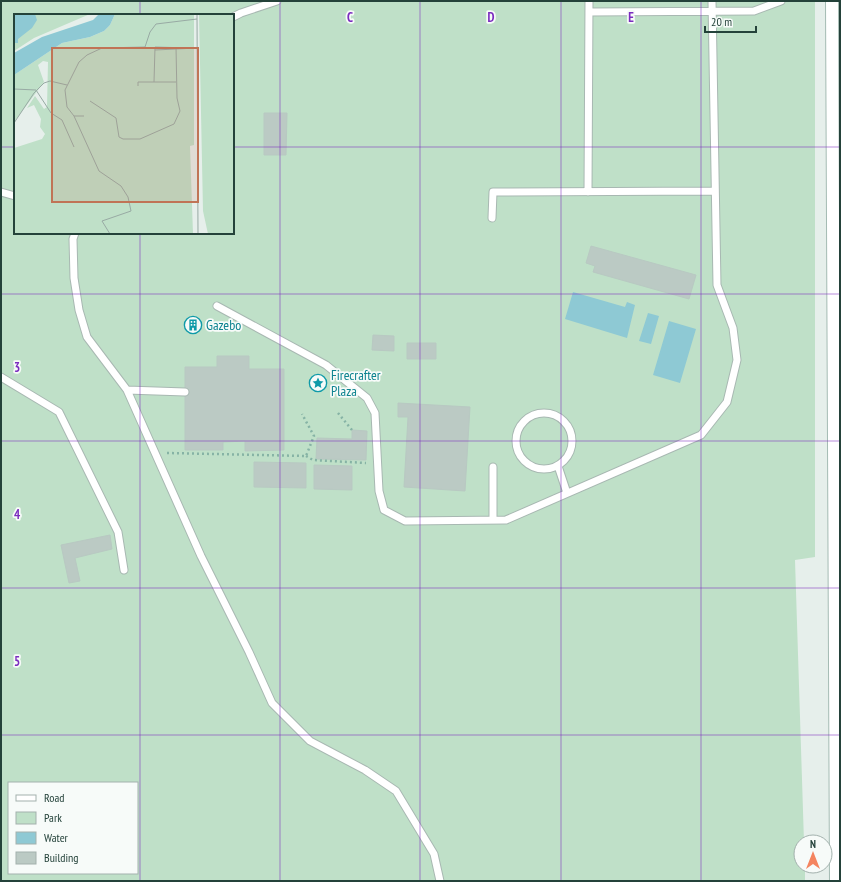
<svg xmlns="http://www.w3.org/2000/svg" width="841" height="882" viewBox="0 0 841 882" font-family="'PT Sans Narrow',sans-serif">
	<style>
		.green { fill: #bfe0c8; fill-rule: evenodd }
		.water { fill: #8ec9d4 }
		.building { fill: #bbcac4; stroke: #b8c9c2 }
		.lines { fill: none; stroke-linecap: round; stroke-linejoin: round }
		.lane-casing { stroke: #a8b8b2; stroke-width: 9 }
		.secondary-casing { stroke: #a4bbb3; stroke-width: 14 }
		.path { stroke: #86b3a5; stroke-width: 2.5; stroke-dasharray: 2 3; stroke-linecap: butt }
		.lane { stroke: #fff; stroke-width: 7 }
		.secondary { stroke: #fff; stroke-width: 12 }
		.grid { fill: none; stroke: #7b2cbf; stroke-width: 1; stroke-opacity: 0.55 }
		.labels { text-anchor: middle; stroke-width: 3.5; stroke-linejoin: round; paint-order: stroke }
		.culture-label { font-size: 14px; fill: #0d838f; stroke: #f7fbf9; text-anchor: start }
		.inset-road { fill: none; stroke: #98aaa4; stroke-width: 1 }
		.view { fill: #c07456; fill-opacity: 0.15; stroke: #c07456; stroke-width: 2 }
		.inset-edge { fill: none; stroke: #24423a; stroke-width: 2 }
		.grid-label { font-size: 13px; text-anchor: middle; font-weight: bold; fill: #7b2cbf; stroke: #f7fbf9; stroke-width: 3.5; stroke-linejoin: round; paint-order: stroke }
	</style>
	<rect width="100%" height="100%" fill="#e6efeb"/>
	<!-- green -->
	<path class="green" d="M5 1H815V557L795 560 804 842H801V866H805V881H1V3ZM15 15H233V233H15ZM9 783H137V873H9Z"/>
	<!-- water -->
	<path class="water" d="M573 292 625 307 627 302 635 305 627 338 565 319Z
		M648 313 659 316 651 344 639 341Z
		M669 321 696 329 680 383 653 375Z"/>
	<!-- building -->
	<path class="building" d="M264 113H287L286 155H264Z
		M591 246 696 275 689 299 593 272 595 266 586 263Z
		M187.5 325a5.5 5.5 0 1 1 11 0a5.5 5.5 0 1 1-11 0Z
		M373 335 394 336V351L372 350Z
		M407 343H436V359H407Z
		M217 356H249V369H284V450L245 451V441L223 442V450H185V367H217Z
		M398 403 470 407 465 491 404 487 408 417H398Z
		M352 430 367 431 366 460 316 459 317 438 352 439Z
		M254 462 306 463V488L254 487Z
		M314 465 352 466V490L314 489Z
		M110 535 112 549 75 558 80 581 69 583 61 545Z"/>
	<g class="lines">
		<defs>
			<path id="lane" d="M589 12 754 11 781 1
				M233 17 241 13 277 1
				M1 192 15 196
				M588 192 589 1
				M492 218 493 192 715 191
				M75 233 73 239 74 278 79 310 87 337 127 390 185 392
				M217 306 326 365 367 398 375 413 379 491 384 510 405 521 506 520 701 435 727 402 737 360 733 328 717 285 712 1
				M1 377 59 412 118 532 124 570
				M127 390 201 556 249 652 272 703 310 741 365 770 396 791 434 854 440 881
				M516 441a28 28 0 1 1 56 0a28 28 0 1 1-56 0Z
				M558 466 567 493
				M493 467V520"/>
			<path id="secondary" d="M832 1 836 881"/>
		</defs>
		<!-- lane casing -->
		<use href="#lane" class="lane-casing"/>
		<!-- secondary casing -->
		<use href="#secondary" class="secondary-casing"/>
		<!-- path -->
		<path class="path" d="M338 413 352 430
			M167 453 306 456 314 436 302 414
			M306 456 313 460 366 463"/>
		<!-- lane -->
		<use href="#lane" class="lane"/>
		<!-- secondary -->
		<use href="#secondary" class="secondary"/>
	</g>
	<!-- grid -->
	<path class="grid" d="M140 1V15M280 1V881M420 1V881M561 1V881M701 1V881M1 147H15M233 147H840M140 233V881M1 294H840M1 441H840M1 588H840M1 735H840"/>
	<!-- icons -->
	<defs>
		<symbol id="building-ring" viewBox="-11 -11 22 22"><circle r="9.5" fill="#f7fbf9" stroke="#0f9aa8" stroke-width="1.5"/><path d="M-4-6H4V6H1V3H-1V6H-4ZM-2.5-4.3h1.7v1.8h-1.7ZM.8-4.3h1.7v1.8H.8ZM-2.5-1h1.7V.8h-1.7ZM.8-1h1.7V.8H.8Z" fill="#0f9aa8"/></symbol>
		<symbol id="sight-ring" viewBox="-11 -11 22 22"><circle r="9.5" fill="#f7fbf9" stroke="#0f9aa8" stroke-width="1.5"/><path d="M0-6L1.8-2.2L6-1.7L2.9 1.2L3.7 5.4L0 3.3L-3.7 5.4L-2.9 1.2L-6-1.7L-1.8-2.2Z" fill="#0f9aa8"/></symbol>
	</defs>
	<g fill-rule="evenodd">
		<use href="#building-ring" x="183" y="315" width="20" height="20"/>
		<use href="#sight-ring" x="308" y="373" width="20" height="20"/>
	</g>
	<g class="labels">
		<!-- culture labels -->
		<g class="culture-label">
			<text x="206" y="330">Gazebo</text>
			<text x="331" y="380">Firecrafter<tspan x="331" dy="16">Plaza</tspan></text>
		</g>
	</g>
	<!-- overview -->
	<g transform="translate(14 14)">
		<rect width="220" height="220" fill="#e6efeb"/>
		<path d="M0 0H76L20 24 0 37ZM101 0H180V131L176 132 179 220H0V134L28 125 31 120 26 113 27 105 20 91 13 94 21 82 30 95 33 93 34 48 29 47 24 51 30 68 0 108V61L48 29 76 23 90 17 96 11ZM185 0H220V220H194L189 197Z" fill="#bfe0c8"/>
		<path d="M0 0H21L23 6 18 14 4 25V29H0ZM85 0H101L96 11 90 17 76 23 48 29 0 61V39L28 23 79 6Z" fill="#8ec9d4"/>
		<path class="inset-road" d="M183 0 184 220M141 36 183 34M140 68 141 33 175 34M124 72V68H162M0 75 22 76 37 99 48 106 60 133M76 87 102 104 105 123 109 125H126L160 110 166 97 163 84 162 33M60 102 85 157 107 172 114 183 117 197 88 207 96 220M70 102H60L53 93 51 76 65 48 73 41 88 34 131 33 136 18 142 10 183 5M0 109 20 79 30 69 36 67 53 71"/>
		<path class="view" d="M38 34H184V188H38Z"/>
		<rect width="220" height="220" class="inset-edge"/>
	</g>
	<g class="grid-label">
		<text x="350" y="22">C</text>
		<text x="491" y="22">D</text>
		<text x="631" y="22">E</text>
		<text x="17" y="372">3</text>
		<text x="17" y="519">4</text>
		<text x="17" y="666">5</text>
	</g>
	<!-- border -->
	<rect width="841" height="882" fill="none" stroke="#24423a" stroke-width="4"/>
	<!-- legend -->
	<rect x="8" y="782" width="130" height="92" fill="#f7fbf9" stroke="#a3b1ad"/>
	<rect x="16" y="795" width="20" height="6" fill="#ffffff" stroke="#a3b1ad"/>
	<text x="44" y="802" font-size="12" fill="#24423a">Road</text>
	<rect x="16" y="812" width="20" height="12" fill="#bfe0c8" stroke="#a3b1ad"/>
	<text x="44" y="822" font-size="12" fill="#24423a">Park</text>
	<rect x="16" y="832" width="20" height="12" fill="#8ec9d4" stroke="#a3b1ad"/>
	<text x="44" y="842" font-size="12" fill="#24423a">Water</text>
	<rect x="16" y="852" width="20" height="12" fill="#bbcac4" stroke="#a3b1ad"/>
	<text x="44" y="862" font-size="12" fill="#24423a">Building</text>
	<!-- north arrow -->
	<g transform="translate(813 854)"><circle r="19" fill="#f7fbf9" stroke="#a3b1ad"/>
	<path d="M0-3L7 15L0 10L-7 15Z" fill="#f4845f"/>
	<text y="-6" font-size="11" font-weight="bold" text-anchor="middle" fill="#24423a">N</text>
	</g>
	<!-- scale -->
	<path d="M705 26v6h51v-6" fill="none" stroke="#24423a" stroke-width="2"/>
	<text x="711" y="26" font-size="12" fill="#24423a" stroke="#f7fbf9" stroke-width="3" paint-order="stroke">20 m</text>
</svg>
